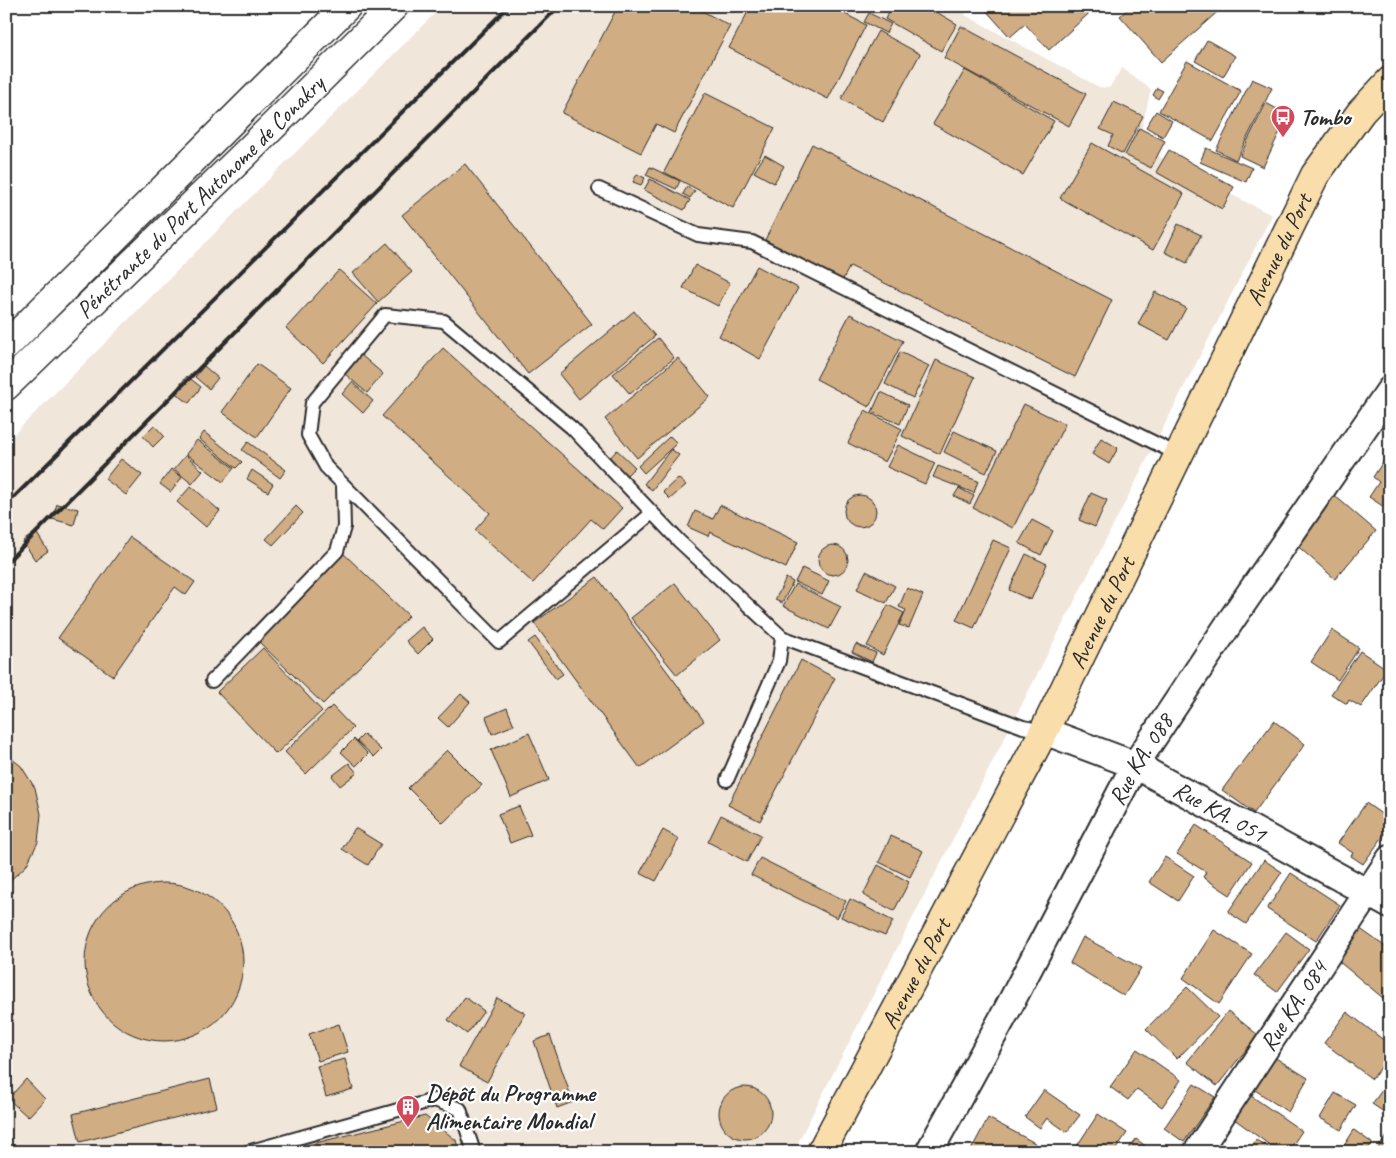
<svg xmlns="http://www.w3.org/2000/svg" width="1396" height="1158" viewBox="0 0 1396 1158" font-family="Caveat,sans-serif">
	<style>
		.built { fill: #f1e6da }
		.building { fill: #d1ad83; stroke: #2b2b2b }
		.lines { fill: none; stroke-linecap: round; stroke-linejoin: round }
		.lane-casing { stroke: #2b2b2b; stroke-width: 16 }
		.street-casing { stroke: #2b2b2b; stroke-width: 30 }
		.secondary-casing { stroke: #2b2b2b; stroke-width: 31 }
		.primary-casing { stroke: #2b2b2b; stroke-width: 31 }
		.lane { stroke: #fff; stroke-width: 12 }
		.street { stroke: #fff; stroke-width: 26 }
		.secondary { stroke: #fff; stroke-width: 28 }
		.primary { stroke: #f9deab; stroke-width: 28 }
		.rail { stroke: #2b2b2b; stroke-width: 4 }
		.labels { text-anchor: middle; stroke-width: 4.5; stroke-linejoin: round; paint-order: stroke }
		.poi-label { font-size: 24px; font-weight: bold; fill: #2b2b2b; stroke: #fff; text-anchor: start }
		.street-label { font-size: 24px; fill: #2b2b2b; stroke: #fff }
	</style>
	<rect width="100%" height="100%" fill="#fff"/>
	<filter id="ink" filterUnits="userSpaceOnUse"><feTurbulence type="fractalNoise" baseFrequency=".02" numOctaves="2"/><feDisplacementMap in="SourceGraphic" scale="10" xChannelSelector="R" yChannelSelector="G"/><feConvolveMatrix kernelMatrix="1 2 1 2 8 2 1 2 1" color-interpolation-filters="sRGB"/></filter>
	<g filter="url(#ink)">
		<!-- built -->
		<path class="built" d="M442 6H967L965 15 1099 87 1109 88 1122 68 1151 89 1138 145 1214 186 1272 215 793 1152H6V442Z"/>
		<!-- building -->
		<path class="building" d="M618 6H693L730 26 674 133 656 124 641 153 562 113Z
			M720 6H735L733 12Z
			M751 6H830L866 25 828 99 729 48Z
			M892 6H926L957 24 941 51 885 19Z
			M982 6H1097L1049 50 1025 24 1010 37Z
			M1131 6H1224L1161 62 1120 16Z
			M869 13 891 24 886 33 864 22Z
			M961 26 1086 94 1069 126 944 58Z
			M878 31 920 54 883 122 841 99Z
			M1207 40 1235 56 1223 77 1195 61Z
			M1187 61 1241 91 1213 141 1159 111Z
			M965 70 1054 121 1023 175 933 124Z
			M1252 79 1272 88 1236 160 1216 150Z
			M1157 88 1163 91 1158 99 1153 95Z
			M705 93 775 128 733 208 664 172Z
			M1114 102 1143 116 1123 154 1108 146 1113 135 1100 129Z
			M1266 103 1288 115 1263 167 1240 156Z
			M1156 111 1172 121 1163 137 1146 127Z
			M1139 128 1165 141 1151 168 1125 155Z
			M1092 143 1184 194 1153 250 1060 198Z
			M812 144 1112 300 1075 377 850 266 842 281 765 240Z
			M1206 148 1252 168 1246 182 1200 162Z
			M1169 150 1234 187 1222 209 1156 172Z
			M765 155 784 166 774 183 754 172Z
			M465 164 592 324 528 374 402 215Z
			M650 167 680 181 676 189 646 175Z
			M637 174 645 178 641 185 633 182Z
			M650 179 690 200 684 210 644 190Z
			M687 187 695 191 690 198 683 194Z
			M1178 224 1201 235 1187 263 1165 252Z
			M387 243 412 272 378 302 353 273Z
			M695 265 730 283 718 306 683 288Z
			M757 266 798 288 760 359 719 336Z
			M339 270 377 304 323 363 286 328Z
			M1155 292 1186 308 1169 340 1138 324Z
			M634 311 655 336 579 399 559 374Z
			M850 314 903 341 869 407 816 379Z
			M658 338 674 358 630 394 613 374Z
			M443 348 622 508 603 529 591 519 533 583 475 530 490 513 382 416Z
			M900 352 929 366 913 398 885 384Z
			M361 355 383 374 367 393 345 374Z
			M678 358 710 397 637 458 605 419Z
			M936 360 975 377 940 454 902 436Z
			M257 364 291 388 257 437 222 412Z
			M204 366 218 378 209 389 195 377Z
			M187 376 201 387 189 403 174 392Z
			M352 382 373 401 363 413 342 394Z
			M881 392 908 405 900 424 872 412Z
			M1024 404 1065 424 1013 528 973 508Z
			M865 410 902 429 885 462 848 443Z
			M154 425 164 436 153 447 143 436Z
			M954 431 997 451 986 473 944 452Z
			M204 432 242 462 236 468 199 439Z
			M670 436 677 443 644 473 638 466Z
			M1101 438 1118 448 1109 464 1092 454Z
			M197 440 234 468 223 482 186 454Z
			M248 442 286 470 280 478 242 450Z
			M898 445 935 463 925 484 887 467Z
			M671 449 679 455 652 490 644 484Z
			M617 450 635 467 625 477 608 460Z
			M1390 451V511L1369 497 1379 482 1373 477Z
			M186 455 203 471 192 484 174 469Z
			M121 459 142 475 126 495 105 479Z
			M938 466 978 481 974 493 933 477Z
			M171 469 182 477 171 492 160 484Z
			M252 470 273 484 268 492 247 479Z
			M678 478 686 485 670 499 663 492Z
			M191 486 220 511 206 527 177 502Z
			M959 488 974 496 970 504 954 496Z
			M1091 493 1107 500 1095 527 1079 520Z
			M844 511a16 16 0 1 1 32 0a16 16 0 1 1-32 0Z
			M1334 495 1376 531 1335 579 1293 542Z
			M57 504 78 509 74 525 52 519Z
			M720 505 798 542 786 568 710 532 708 536 688 527 695 511 713 519Z
			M296 506 303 513 273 545 266 539Z
			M1032 520 1053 531 1041 555 1019 543Z
			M36 532 48 551 35 560 23 541Z
			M130 537 195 582 186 595 175 587 113 676 58 638Z
			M993 540 1011 548 974 628 956 620Z
			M818 560a15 15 0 1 1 30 0a15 15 0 1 1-30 0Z
			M343 553 409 616 323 704 258 641Z
			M1026 554 1047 564 1031 600 1009 590Z
			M802 568 829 581 822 595 795 582Z
			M866 571 895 586 886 603 857 589Z
			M597 577 704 721 640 768 534 623Z
			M786 578 793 582 782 603 775 600Z
			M675 583 720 640 677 675 631 618Z
			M795 584 841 607 829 629 783 606Z
			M907 588 923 595 909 628 899 625 906 610 899 607Z
			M888 605 904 613 883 655 867 646Z
			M422 627 433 639 418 654 406 641Z
			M1332 630 1359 648 1338 680 1311 662Z
			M535 637 563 674 556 679 528 642Z
			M856 644 876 653 872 662 852 652Z
			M263 648 322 711 276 754 217 692Z
			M1360 651 1387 669 1361 707 1349 700 1347 704 1331 694Z
			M801 660 835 678 760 821 728 805Z
			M461 694 470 702 448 727 438 718Z
			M332 706 353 728 306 774 285 752Z
			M507 708 514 725 492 734 486 717Z
			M1274 721 1305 744 1254 813 1222 790Z
			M529 733 549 780 511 797 491 750Z
			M364 734 381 750 374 757 357 741Z
			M354 739 368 754 356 766 341 752Z
			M447 750 482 785 443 823 408 788Z
			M6 754 21 766 35 788 41 814 38 842 26 866 6 884Z
			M349 763 357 773 340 786 332 776Z
			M1366 803 1390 820V827L1363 864 1351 856 1353 853 1338 843Z
			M519 806 531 835 510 843 498 814Z
			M721 815 761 835 747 862 708 842Z
			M1196 825 1252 862 1230 895 1203 877 1206 872 1177 854Z
			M355 828 381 844 368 865 342 849Z
			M663 830 679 839 656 881 640 873Z
			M891 836 923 851 910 877 879 862Z
			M1165 857 1194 876 1178 901 1149 882Z
			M760 858 846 901 837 918 751 875Z
			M1264 860 1282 872 1246 924 1228 912Z
			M878 865 909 882 894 911 863 895Z
			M1291 873 1340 905 1316 941 1267 909Z
			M85 962a79 79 0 1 1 158 0a79 79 0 1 1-158 0Z
			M850 899 893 921 885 936 841 917Z
			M1359 928 1390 950V989L1383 998 1337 960Z
			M1214 930 1252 954 1219 1004 1183 978Z
			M1286 932 1309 949 1277 992 1254 975Z
			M1083 937 1141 968 1124 996 1070 963Z
			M1187 987 1218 1017 1177 1059 1146 1029Z
			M465 997 484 1011 467 1034 448 1020Z
			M497 998 525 1013 487 1082 459 1066Z
			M1228 1011 1258 1035 1217 1086 1187 1062Z
			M1347 1012 1390 1045V1056L1372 1079 1324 1043Z
			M339 1024 348 1052 318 1061 309 1034Z
			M550 1035 573 1102 557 1108 534 1041Z
			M1137 1049 1181 1080 1162 1107 1137 1089 1128 1100 1110 1087Z
			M1274 1057 1308 1078 1288 1112 1252 1088Z
			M345 1059 353 1089 326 1097 317 1066Z
			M26 1079 45 1099 28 1117 8 1099Z
			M210 1079 217 1107 80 1142 73 1114Z
			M1390 1079V1116L1372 1104Z
			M1194 1084 1215 1097 1184 1142 1164 1128Z
			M719 1113a26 26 0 1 1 52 0a26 26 0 1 1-52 0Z
			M1044 1090 1080 1115 1067 1132 1047 1118 1040 1128 1025 1117Z
			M1247 1093 1302 1131 1288 1152H1279L1233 1118Z
			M1335 1093 1356 1105 1341 1130 1320 1118Z
			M1098 1114 1127 1133 1114 1152H1073Z
			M425 1116 456 1140 459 1152H279Z
			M988 1118 1035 1143 1031 1152H970Z
			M1354 1130 1372 1143 1366 1152H1340Z
			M1390 1132V1152H1375Z
			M1136 1139 1154 1152H1126Z
			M1256 1140 1277 1152H1249Z"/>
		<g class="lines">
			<defs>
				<path id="lane" d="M599 189 698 235 752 242 1179 455
					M652 513 499 642 326 467 308 435 312 403 385 315 444 321 572 428 679 541 782 637 1023 727 1044 731
					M212 681 337 551 344 527 343 485
					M727 780 779 661 782 637
					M247 1152 434 1100 460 1109 474 1152"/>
				<g id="street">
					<path id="s1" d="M1044 731 1135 765 1390 905"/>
					<path id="s2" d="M929 1152 1007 1010 1135 765 1232 619 1390 390"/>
					<path id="s3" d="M1197 1152 1390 859"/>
				</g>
				<g id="secondary">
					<path d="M6 346 347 6"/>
					<path id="s4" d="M6 386 244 155 394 6"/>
				</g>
				<g id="primary">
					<path id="s5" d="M821 1152 1044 731 1315 175 1361 112 1390 81"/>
				</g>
			</defs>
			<!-- lane casing -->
			<use href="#lane" class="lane-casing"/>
			<!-- street casing -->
			<use href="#street" class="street-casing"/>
			<!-- secondary casing -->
			<use href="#secondary" class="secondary-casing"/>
			<!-- primary casing -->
			<use href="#primary" class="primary-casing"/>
			<!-- lane -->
			<use href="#lane" class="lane"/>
			<!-- street -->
			<use href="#street" class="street"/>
			<!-- secondary -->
			<use href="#secondary" class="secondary"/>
			<!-- primary -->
			<use href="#primary" class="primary"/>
			<!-- rail -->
			<path class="rail" d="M6 505 509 6
				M6 563 559 6"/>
		</g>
	</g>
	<!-- icons -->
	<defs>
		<symbol id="bus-pin" viewBox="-11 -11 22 30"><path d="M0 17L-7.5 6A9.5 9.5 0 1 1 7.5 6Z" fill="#d1495b" stroke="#fff"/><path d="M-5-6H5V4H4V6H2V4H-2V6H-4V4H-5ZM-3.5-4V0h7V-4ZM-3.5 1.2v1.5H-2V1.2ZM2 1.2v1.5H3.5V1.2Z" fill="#fff"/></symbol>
		<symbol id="building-pin" viewBox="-11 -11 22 30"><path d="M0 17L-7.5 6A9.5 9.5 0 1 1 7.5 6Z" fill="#d1495b" stroke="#fff"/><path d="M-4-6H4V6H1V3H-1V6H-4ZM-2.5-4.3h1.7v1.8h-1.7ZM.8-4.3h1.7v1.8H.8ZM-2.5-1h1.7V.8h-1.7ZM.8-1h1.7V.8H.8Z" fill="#fff"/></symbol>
	</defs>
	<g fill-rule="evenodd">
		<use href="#bus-pin" x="1269" y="103" width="28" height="38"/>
		<use href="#building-pin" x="394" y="1093" width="28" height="38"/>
	</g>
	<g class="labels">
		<!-- poi labels -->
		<g class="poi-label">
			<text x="1300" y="125">Tombo</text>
			<text x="426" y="1101">Dépôt du Programme<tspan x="426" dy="28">Alimentaire Mondial</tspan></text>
		</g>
		<!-- street labels -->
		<g class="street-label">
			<text dy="8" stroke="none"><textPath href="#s4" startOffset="271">Pénétrante du Port Autonome de Conakry</textPath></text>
			<text dy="8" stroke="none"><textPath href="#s5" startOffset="1012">Avenue du Port</textPath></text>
			<text dy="8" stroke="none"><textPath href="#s5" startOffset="608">Avenue du Port</textPath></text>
			<text dy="8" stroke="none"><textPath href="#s2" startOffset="446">Rue KA. 088</textPath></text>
			<text dy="8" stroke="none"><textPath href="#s1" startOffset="194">Rue KA. 051</textPath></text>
			<text dy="8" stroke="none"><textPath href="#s5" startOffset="202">Avenue du Port</textPath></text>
			<text dy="8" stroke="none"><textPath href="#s3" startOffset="175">Rue KA. 084</textPath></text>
		</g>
	</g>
	<!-- margin -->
	<rect width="1396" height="1158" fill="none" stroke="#fff" stroke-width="25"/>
	<rect x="12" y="12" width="1371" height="1133" fill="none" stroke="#2b2b2b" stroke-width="2" filter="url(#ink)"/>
</svg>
